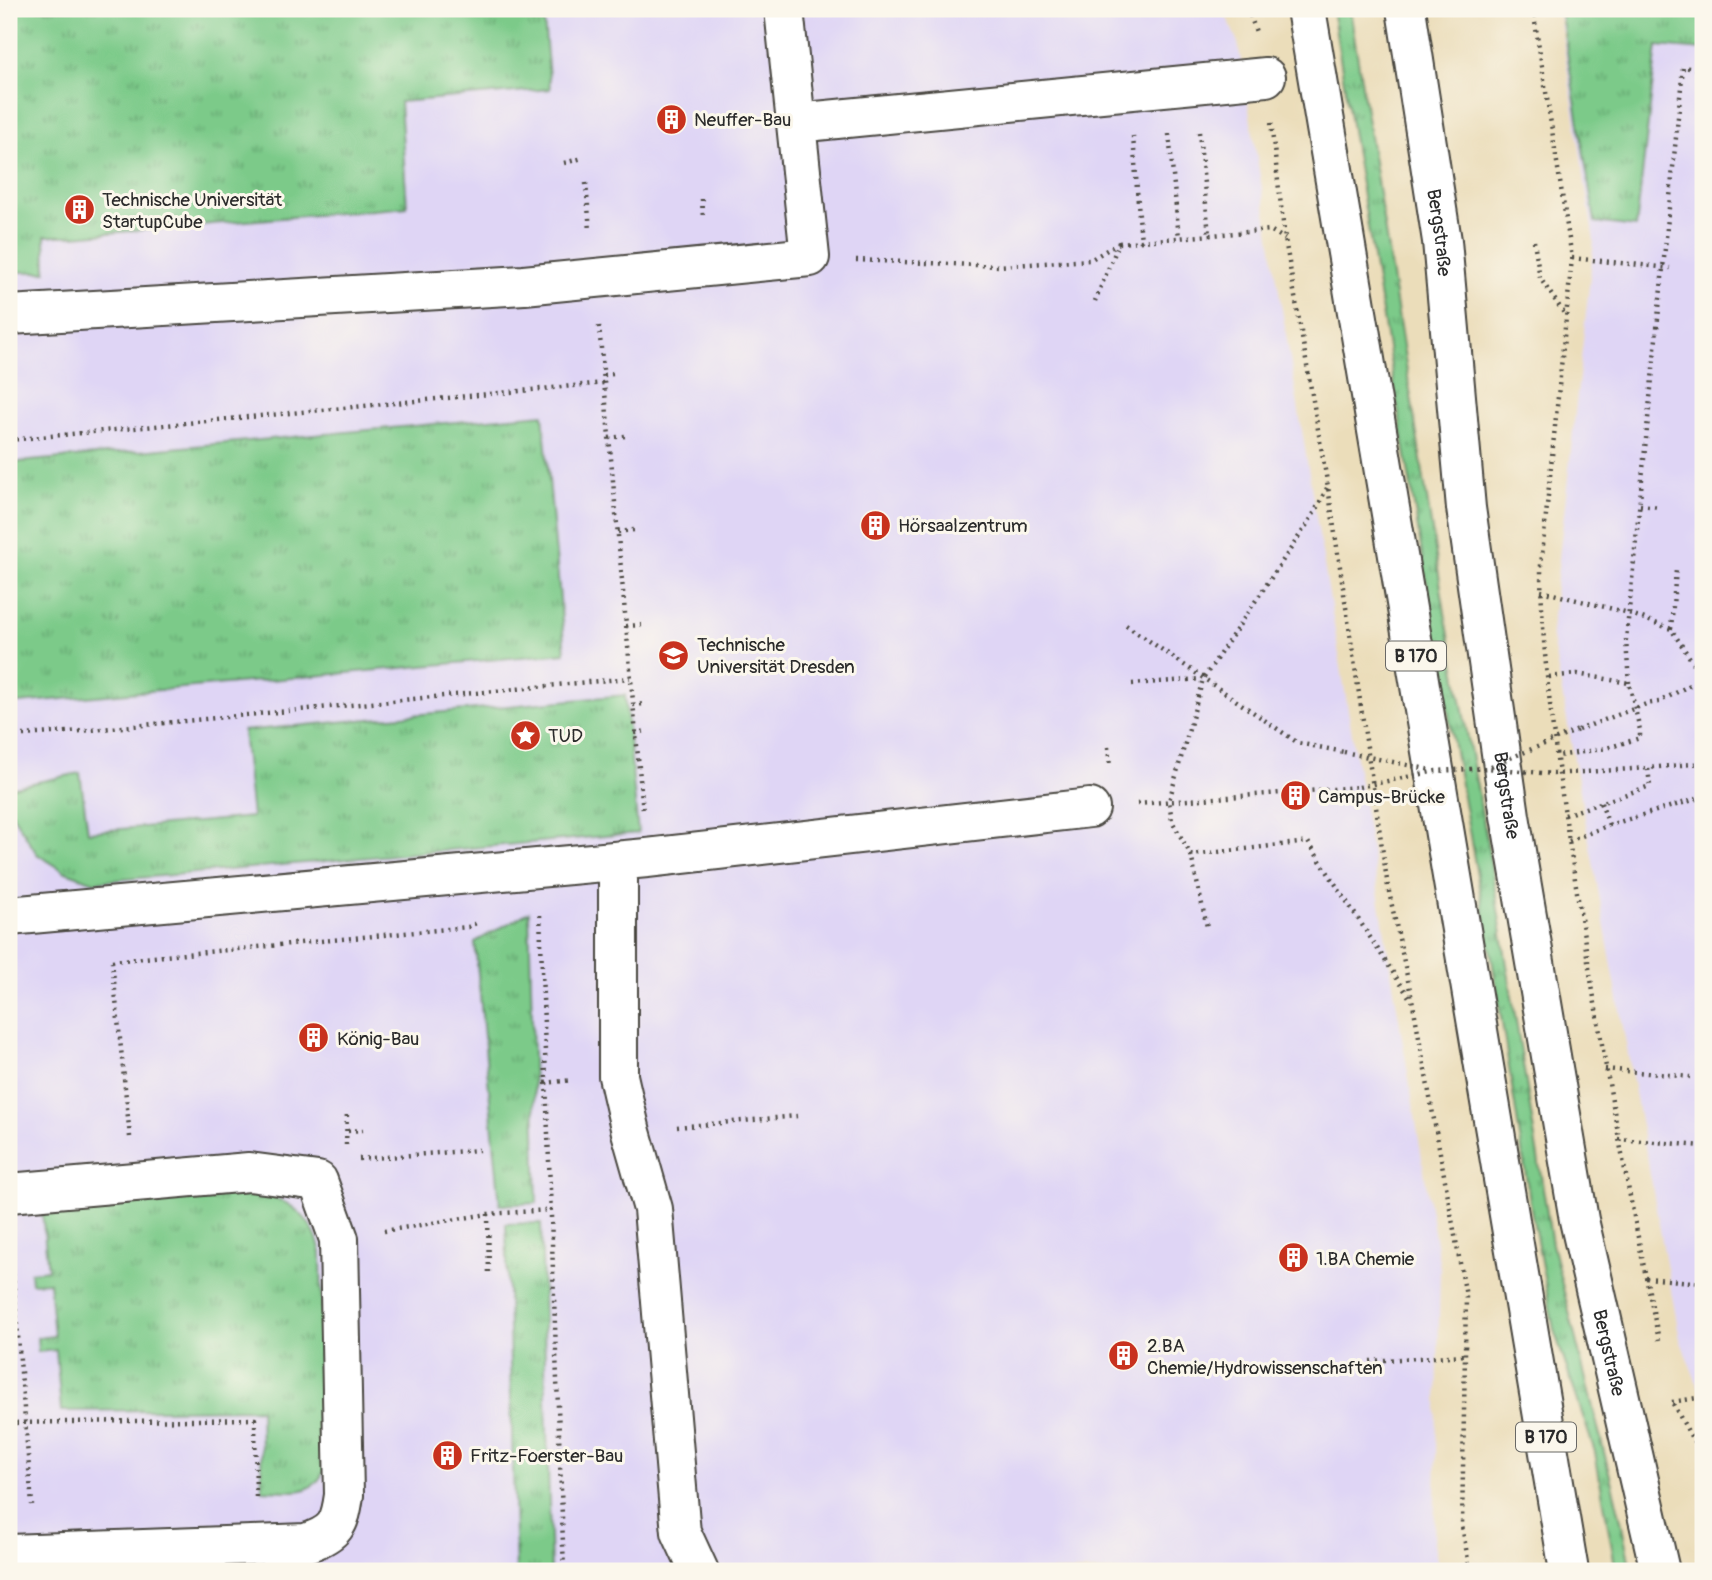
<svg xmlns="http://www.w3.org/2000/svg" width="1712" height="1580" viewBox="0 0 1712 1580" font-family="Pangolin,sans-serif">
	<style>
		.built { fill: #dfd5f5 }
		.grass { fill: url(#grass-tufts); stroke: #537a5a; stroke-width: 2 }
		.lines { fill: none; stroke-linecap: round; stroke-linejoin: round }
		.minor-casing { stroke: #484640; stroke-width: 42 }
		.major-casing { stroke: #484640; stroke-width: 42 }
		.path { stroke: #484640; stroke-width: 4.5; stroke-dasharray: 2 5; stroke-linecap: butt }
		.minor { stroke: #fff; stroke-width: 38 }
		.major { stroke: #fff; stroke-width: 38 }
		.path-bridge { stroke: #484640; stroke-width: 4.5; stroke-dasharray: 2 5; stroke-linecap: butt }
		.labels { text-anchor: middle; stroke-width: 6; stroke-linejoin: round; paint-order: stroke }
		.shield { fill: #fbf7ec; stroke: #696865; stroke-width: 2 }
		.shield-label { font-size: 18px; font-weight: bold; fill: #2b2b2b }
		.poi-label { font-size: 19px; fill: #2b2b2b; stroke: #fbf7ec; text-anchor: start }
		.street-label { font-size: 19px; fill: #2b2b2b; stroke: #fbf7ec }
	</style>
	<defs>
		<pattern id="grass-tufts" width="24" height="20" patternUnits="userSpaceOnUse" patternTransform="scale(1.75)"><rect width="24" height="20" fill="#7bca89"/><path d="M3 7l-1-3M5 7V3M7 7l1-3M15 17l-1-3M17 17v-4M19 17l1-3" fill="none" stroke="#65a470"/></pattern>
	</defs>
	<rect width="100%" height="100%" fill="#fbf7ec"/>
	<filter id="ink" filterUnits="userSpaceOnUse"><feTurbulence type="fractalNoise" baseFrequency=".0143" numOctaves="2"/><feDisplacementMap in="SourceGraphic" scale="14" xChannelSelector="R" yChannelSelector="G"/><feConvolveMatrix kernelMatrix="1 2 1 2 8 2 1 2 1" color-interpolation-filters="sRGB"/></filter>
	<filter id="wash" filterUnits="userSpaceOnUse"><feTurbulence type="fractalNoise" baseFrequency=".00686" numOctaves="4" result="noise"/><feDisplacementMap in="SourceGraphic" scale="28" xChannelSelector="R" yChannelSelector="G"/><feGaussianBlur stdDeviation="1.57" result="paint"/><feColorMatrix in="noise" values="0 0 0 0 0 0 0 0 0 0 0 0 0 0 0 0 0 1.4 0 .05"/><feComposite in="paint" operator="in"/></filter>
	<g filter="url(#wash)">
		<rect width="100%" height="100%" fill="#ebddba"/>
		<!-- built -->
		<path class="built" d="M9 9H1223L1238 43 1440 1268 1434 1543 1439 1571H9Z
			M1558 9H1703V1399L1680 1339 1551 632 1594 241Z"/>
		<!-- grass -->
		<path class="grass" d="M9 9H543L550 89 400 102 407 207 73 236H45L46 272H9Z
			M1332 9H1350L1445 613 1487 841 1552 1244 1621 1520 1631 1571H1616L1595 1452 1554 1330 1532 1214 1492 959 1451 729Z
			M1560 9H1703V50L1657 46 1636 227 1595 222Z
			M543 414 565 653 9 704V463Z
			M625 695 638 833 94 882 66 872 37 854 9 809V788L80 773 88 832 252 817 243 731Z
			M529 912 537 1203 500 1205 475 942Z
			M249 1192C286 1196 312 1215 321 1252L324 1471C312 1498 288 1490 262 1490L260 1409 61 1411 56 1350 38 1352 37 1338 54 1336 49 1282 31 1283 30 1272 48 1270 42 1212Z
			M541 1223 551 1571H516L506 1224Z"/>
	</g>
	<g filter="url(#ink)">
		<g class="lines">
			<defs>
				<path id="minor" d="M796 123 1266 77
					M9 315 524 285 810 257 784 9
					M618 861V1076L631 1132 653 1209 680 1522 681 1532 699 1571
					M9 916 647 858 1090 808
					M9 1193 249 1172 318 1181 339 1239 344 1495C340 1524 336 1533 306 1543L9 1554"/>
				<g id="major">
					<path d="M1306 9 1569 1571"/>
					<path id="s1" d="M1406 9 1442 241 1466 508 1510 816 1579 1220 1660 1571"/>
				</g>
			</defs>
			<!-- minor casing -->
			<use href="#minor" class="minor-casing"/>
			<!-- major casing -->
			<use href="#major" class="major-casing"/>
			<!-- path -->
			<path class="path" d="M1248 9 1256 32
				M1533 9 1572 258 1541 565C1541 662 1558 770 1573 866 1597 1025 1626 1183 1659 1340
				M1271 123 1285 239 1328 487 1388 887 1413 1004 1466 1296 1462 1526 1470 1571
				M1199 132 1209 235
				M1169 134 1179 238
				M1133 136 1141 242
				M564 163 583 158
				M586 183 590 230
				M702 199 703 219
				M1534 241 1540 278 1566 316
				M1119 243 1270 230 1285 239
				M1572 258 1670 268
				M856 260 999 266 1090 260 1119 243 1095 301
				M599 326 643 812
				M604 375 614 374
				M609 438 625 436
				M9 440 604 383
				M1327 488 1312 517 1203 679 1169 801 1172 821 1191 855 1308 842 1411 1000
				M1640 505 1660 507
				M618 532 634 530
				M1541 591 1629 613 1671 629 1703 678
				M1126 625 1298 743 1344 752
				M626 626 643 625
				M1671 629 1676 570
				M1549 677 1577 674 1629 683 1640 730V738L1607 748 1558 756
				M1629 683 1626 640 1683 67 1703 70
				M1132 684 1202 679
				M633 705 644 704
				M1578 730 1646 704 1659 702 1703 678
				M635 733 647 731
				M9 736 81 731 630 678
				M1108 747 1110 767
				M1601 803 1609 825
				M1137 804 1359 787
				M1565 815 1650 786 1648 768 1703 763
				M1569 841 1609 825 1703 797
				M1191 855 1207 927
				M540 915 564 1571
				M112 961 468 927 476 923
				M112 961 130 1137
				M1605 1069 1690 1077
				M545 1083 572 1080
				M677 1127 797 1116
				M348 1131 363 1130
				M1618 1139 1703 1146
				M346 1145 347 1111
				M359 1159 479 1150
				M488 1214 489 1277
				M384 1231 488 1214 550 1210
				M10 1239 32 1505
				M1646 1278 1703 1283
				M1370 1361 1465 1355
				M1672 1402 1703 1397
				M1673 1404 1703 1458
				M9 1423 255 1419 256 1500
				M385 1571 386 1567"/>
			<!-- minor -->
			<use href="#minor" class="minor"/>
			<!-- major -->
			<use href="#major" class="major"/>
			<!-- path-bridge -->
			<path class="path-bridge" d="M1344 752 1432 770
				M1491 766 1578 730
				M1359 787 1436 771 1488 768 1553 774 1648 768"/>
		</g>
	</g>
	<!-- icons -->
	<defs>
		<symbol id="building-disc" viewBox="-11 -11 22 22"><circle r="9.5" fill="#c8321e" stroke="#fbf7ec"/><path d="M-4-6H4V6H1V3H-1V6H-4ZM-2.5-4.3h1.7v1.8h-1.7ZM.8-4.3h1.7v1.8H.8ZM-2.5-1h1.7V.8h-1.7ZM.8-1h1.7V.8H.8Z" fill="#fff"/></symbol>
		<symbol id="university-disc" viewBox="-11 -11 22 22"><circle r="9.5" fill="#c8321e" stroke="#fbf7ec"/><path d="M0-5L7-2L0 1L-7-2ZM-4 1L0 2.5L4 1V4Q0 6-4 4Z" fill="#fff"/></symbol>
		<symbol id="sight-disc" viewBox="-11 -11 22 22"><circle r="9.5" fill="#c8321e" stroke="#fbf7ec"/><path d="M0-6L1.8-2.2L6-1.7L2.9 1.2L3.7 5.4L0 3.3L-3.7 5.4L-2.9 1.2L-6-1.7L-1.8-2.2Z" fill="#fff"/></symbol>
	</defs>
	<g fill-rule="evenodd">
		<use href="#building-disc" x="654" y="102" width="35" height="35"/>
		<use href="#building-disc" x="62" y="192" width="35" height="35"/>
		<use href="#building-disc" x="858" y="508" width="35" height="35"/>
		<use href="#university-disc" x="656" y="638" width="35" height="35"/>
		<use href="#sight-disc" x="508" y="718" width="35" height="35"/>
		<use href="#building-disc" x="1278" y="778" width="35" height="35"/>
		<use href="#building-disc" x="296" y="1020" width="35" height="35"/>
		<use href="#building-disc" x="1276" y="1240" width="35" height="35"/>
		<use href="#building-disc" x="1106" y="1338" width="35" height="35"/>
		<use href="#building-disc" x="430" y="1438" width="35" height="35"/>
	</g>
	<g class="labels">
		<!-- shield labels -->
		<g class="shield">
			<rect x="1386" y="641.5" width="60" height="29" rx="5"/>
			<rect x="1516" y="1422.5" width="60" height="29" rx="5"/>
		</g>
		<g class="shield-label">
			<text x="1416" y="662">B 170</text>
			<text x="1546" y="1443">B 170</text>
		</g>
		<!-- poi labels -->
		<g class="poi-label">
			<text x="694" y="126">Neuffer-Bau</text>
			<text x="102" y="206">Technische Universität<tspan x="102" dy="22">StartupCube</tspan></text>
			<text x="898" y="532">Hörsaalzentrum</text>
			<text x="697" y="651">Technische<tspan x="697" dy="22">Universität Dresden</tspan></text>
			<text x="548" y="742">TUD</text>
			<text x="1318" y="803">Campus-Brücke</text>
			<text x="337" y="1045">König-Bau</text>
			<text x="1316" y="1265">1.BA Chemie</text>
			<text x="1147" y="1352">2.BA<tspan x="1147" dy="22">Chemie/Hydrowissenschaften</tspan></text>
			<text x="470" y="1462">Fritz-Foerster-Bau</text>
		</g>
		<!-- street labels -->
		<g class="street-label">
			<text dy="7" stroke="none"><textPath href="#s1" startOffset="226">Bergstraße</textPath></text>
			<text dy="7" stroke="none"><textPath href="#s1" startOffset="793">Bergstraße</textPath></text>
			<text dy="7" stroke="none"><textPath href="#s1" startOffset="1360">Bergstraße</textPath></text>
		</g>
	</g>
	<!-- margin -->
	<rect width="1712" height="1580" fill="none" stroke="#fbf7ec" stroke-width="35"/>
</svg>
